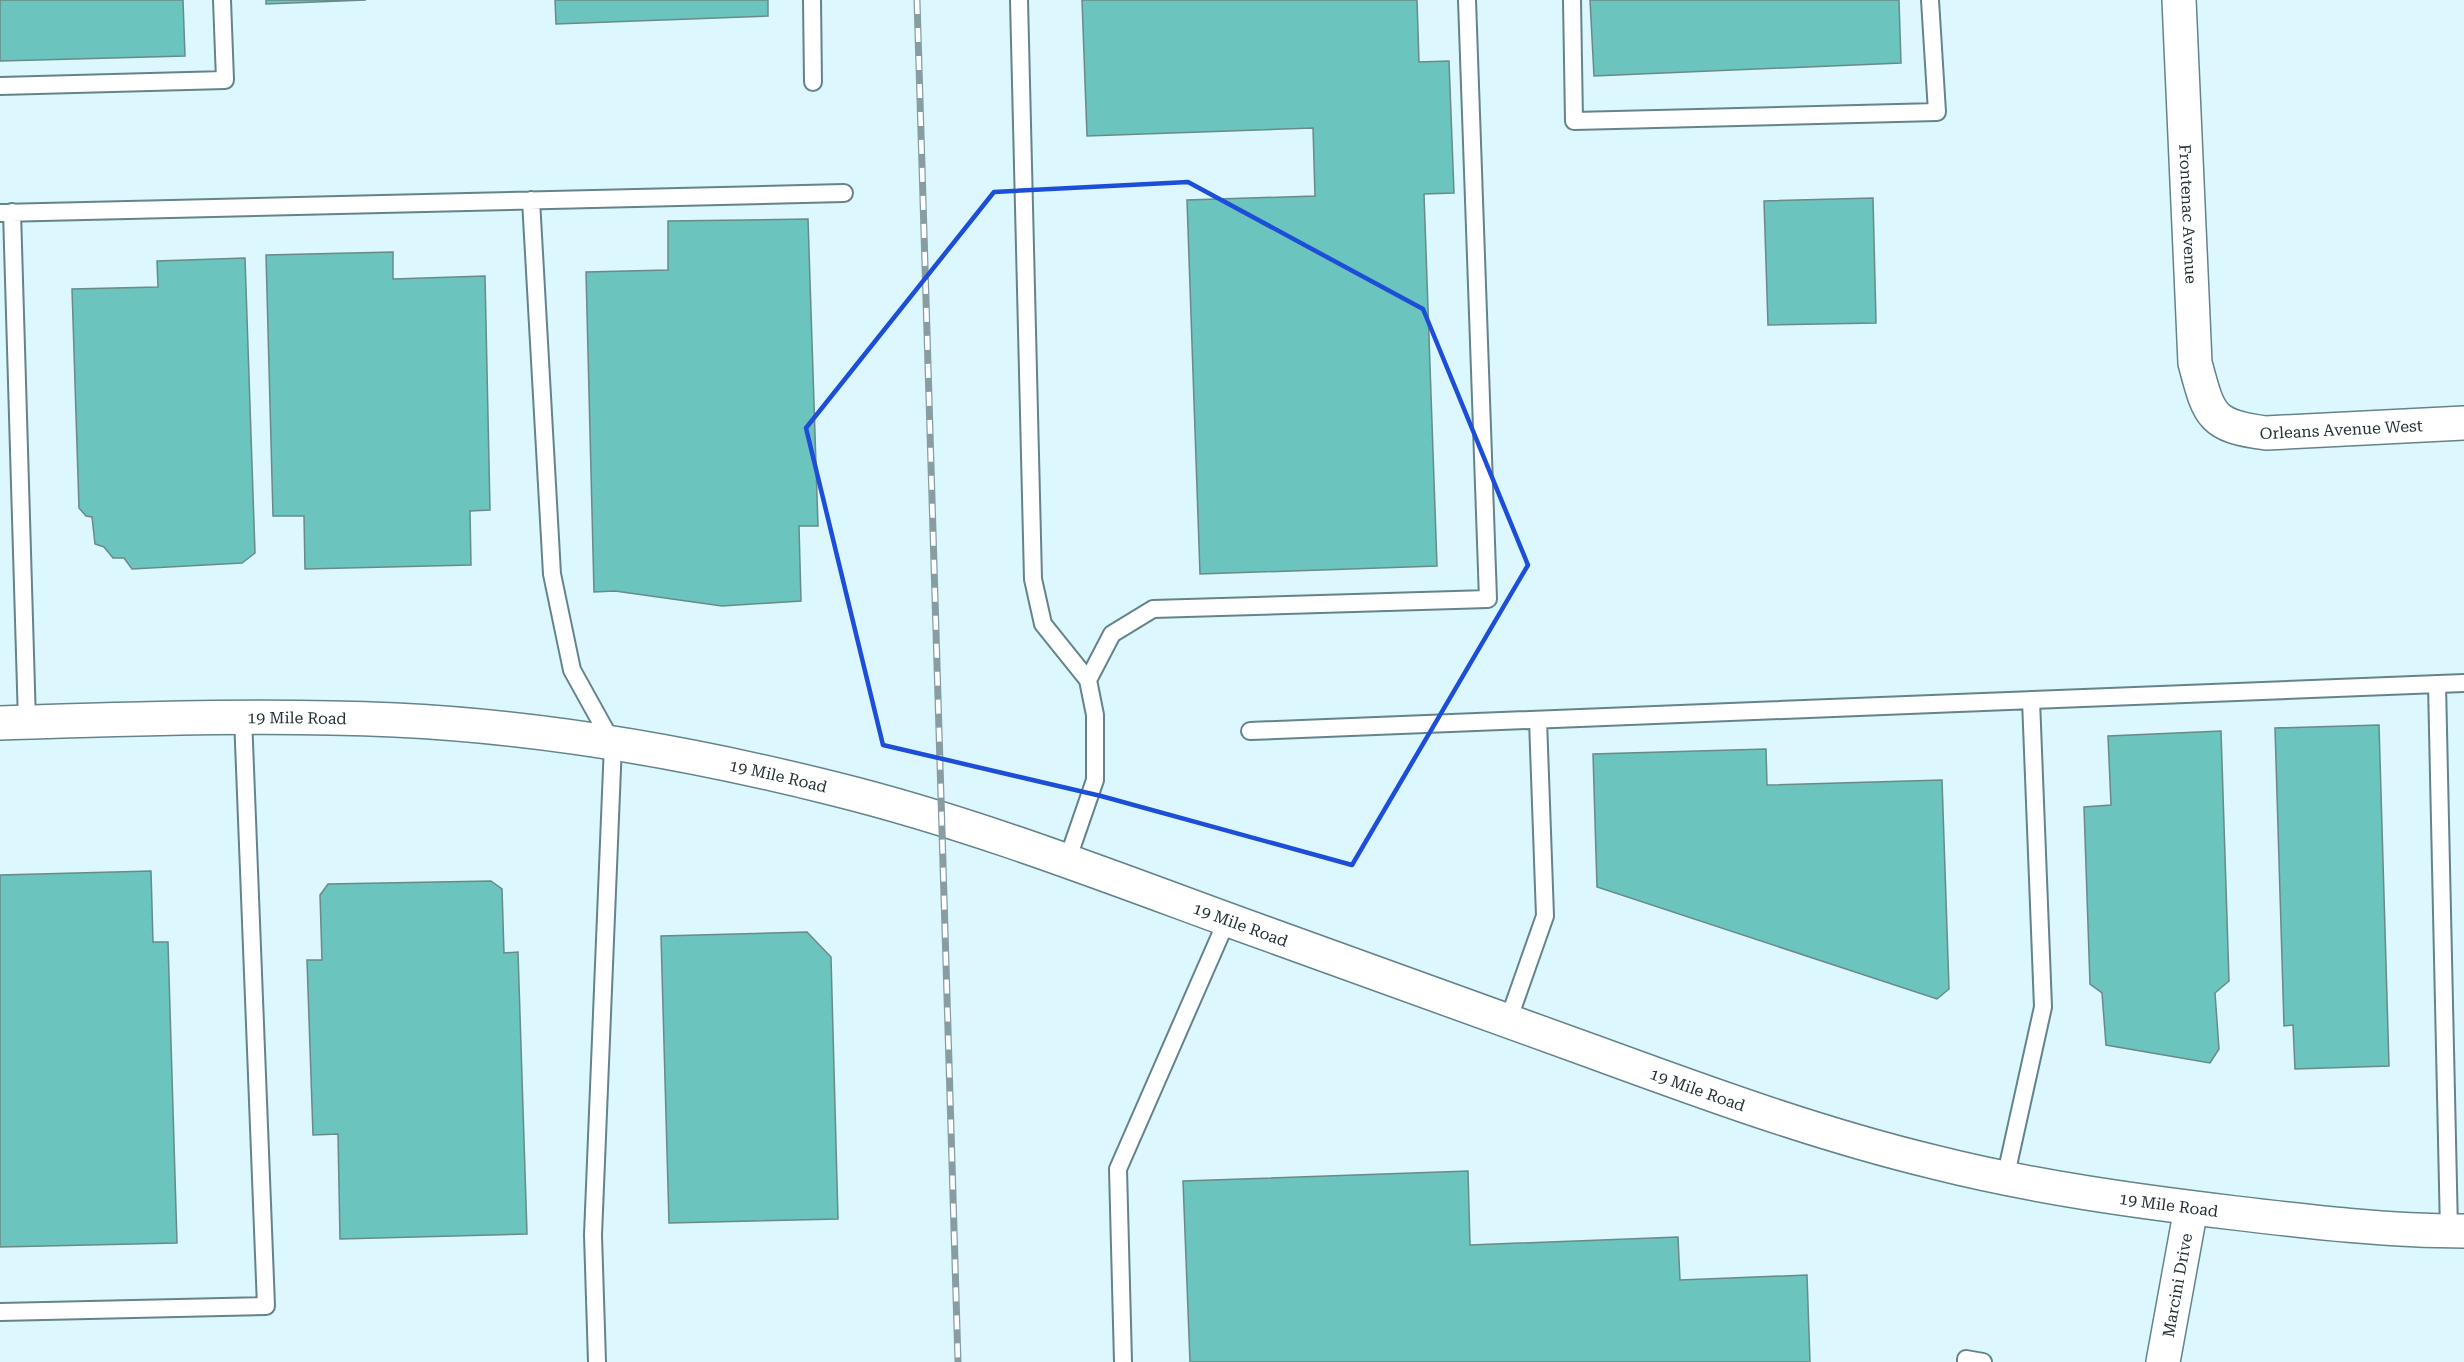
<svg xmlns="http://www.w3.org/2000/svg" width="2464" height="1362" viewBox="0 0 2464 1362" font-family="'Roboto Serif',serif">
	<style>
		.building { fill: #6bc4be; stroke: #698a88; stroke-width: 1.5 }
		.lines { fill: none; stroke-linecap: round; stroke-linejoin: round }
		.lane-casing { stroke: #64838b; stroke-width: 20 }
		.street-casing { stroke: #64838b; stroke-width: 36 }
		.secondary-casing { stroke: #64838b; stroke-width: 36 }
		.lane { stroke: #fff; stroke-width: 16 }
		.street { stroke: #fff; stroke-width: 33 }
		.secondary { stroke: #fff; stroke-width: 33 }
		.rail-casing { stroke: #889da2; stroke-width: 7 }
		.rail { stroke: #fff; stroke-width: 4.5; stroke-dasharray: 14; stroke-linecap: butt }
		.marked { fill: none; stroke: #1d4ed8; stroke-width: 4.5; stroke-linejoin: round }
		.labels { text-anchor: middle; stroke-width: 5; stroke-linejoin: round; paint-order: stroke }
		.street-label { font-size: 16px; fill: #243235; stroke: #fff }
	</style>
	<rect width="100%" height="100%" fill="#dcf7fe"/>
	<!-- building -->
	<path class="building" d="M0 0H183L185 56 0 61Z
		M266 0H366L266 4Z
		M555 0H768V16L556 24Z
		M1082 0H1417L1419 62 1449 61 1454 193 1424 194 1437 566 1200 574 1187 200 1315 196 1313 128 1087 136Z
		M1590 0H1899L1901 63 1594 76Z
		M1873 198 1876 323 1768 325 1764 201Z
		M808 219 818 526H799L801 601 722 606 615 591 594 592 586 272 668 270V221Z
		M393 252V279L485 276 490 510 470 511 471 565 305 569 304 516H273L266 255Z
		M245 258 255 553 242 563 132 569 124 558H113L104 547 95 544 92 517 86 516 79 508 72 289 158 287 157 261Z
		M2379 725 2389 1066 2295 1069 2293 1025 2284 1026 2275 728Z
		M2221 731 2229 981 2215 993 2219 1049 2210 1063 2106 1045 2102 993 2090 984 2084 807 2111 805 2108 736Z
		M1766 749 1767 785 1942 780 1949 989 1937 999 1597 887 1593 754Z
		M151 871 153 942H168L177 1243 0 1247V875Z
		M491 881 502 889 504 953 518 952 527 1234 340 1239 338 1134 313 1135 307 960H322L320 895 328 884Z
		M807 932 831 957 838 1219 669 1223 661 936Z
		M1468 1171 1470 1245 1678 1237 1680 1280 1807 1275 1810 1362H1190L1183 1181Z"/>
	<g class="lines">
		<defs>
			<path id="lane" d="M812 0 813 82
				M1019 0 1033 579 1043 624 1088 680 1095 715V780L1067 861
				M1572 0 1574 121 1937 112 1930 0
				M0 86 225 80 222 0
				M531 200 552 574 572 670 613 744 593 1235 597 1362
				M12 212 27 722
				M0 213 844 193
				M1088 680 1112 634 1153 609 1488 599 1467 0
				M2437 684 2449 1231
				M1250 731 2464 683
				M1508 1021 1545 916 1538 720
				M2005 1179 2043 1007 2031 700
				M0 1312 266 1306 243 717
				M1123 1362 1118 1169 1227 920
				M1966 1362V1359L1983 1362"/>
			<g id="street">
				<path id="s1" d="M2179 0 2195 363C2209 415 2210 426 2266 433L2464 423"/>
				<path id="s2" d="M2163 1362 2191 1208"/>
			</g>
			<g id="secondary">
				<path id="s3" d="M0 723C132 719 264 714 395 720 543 727 692 753 835 789 972 823 1103 874 1234 922 1354 966 1474 1009 1594 1052 1706 1093 1818 1134 1934 1162 2033 1187 2134 1201 2235 1213 2311 1222 2388 1231 2464 1231"/>
			</g>
		</defs>
		<!-- lane casing -->
		<use href="#lane" class="lane-casing"/>
		<!-- street casing -->
		<use href="#street" class="street-casing"/>
		<!-- secondary casing -->
		<use href="#secondary" class="secondary-casing"/>
		<!-- lane -->
		<use href="#lane" class="lane"/>
		<!-- street -->
		<use href="#street" class="street"/>
		<!-- secondary -->
		<use href="#secondary" class="secondary"/>
		<defs>
			<path id="rail" d="M917 0 958 1362"/>
		</defs>
		<!-- rail casing -->
		<use href="#rail" class="rail-casing"/>
		<!-- rail -->
		<use href="#rail" class="rail"/>
	</g>
	<!-- marked area -->
	<path class="marked" d="M1188 182 1423 309 1528 565 1352 865 1101 796 883 745 806 428 994 192Z"/>
	<g class="labels">
		<!-- street labels -->
		<g class="street-label">
			<text dy="6" stroke="none"><textPath href="#s1" startOffset="214">Frontenac Avenue</textPath></text>
			<text dy="6" stroke="none"><textPath href="#s1" startOffset="550">Orleans Avenue West</textPath></text>
			<text dy="6" stroke="none"><textPath href="#s3" startOffset="297">19 Mile Road</textPath></text>
			<text dy="6" stroke="none"><textPath href="#s3" startOffset="783">19 Mile Road</textPath></text>
			<text dy="6" stroke="none"><textPath href="#s3" startOffset="1269">19 Mile Road</textPath></text>
			<text dy="6" stroke="none"><textPath href="#s3" startOffset="1755">19 Mile Road</textPath></text>
			<text dy="6" stroke="none"><textPath href="#s3" startOffset="2241">19 Mile Road</textPath></text>
			<text dy="6" stroke="none"><textPath href="#s2" startOffset="78">Marcini Drive</textPath></text>
		</g>
	</g>
</svg>
